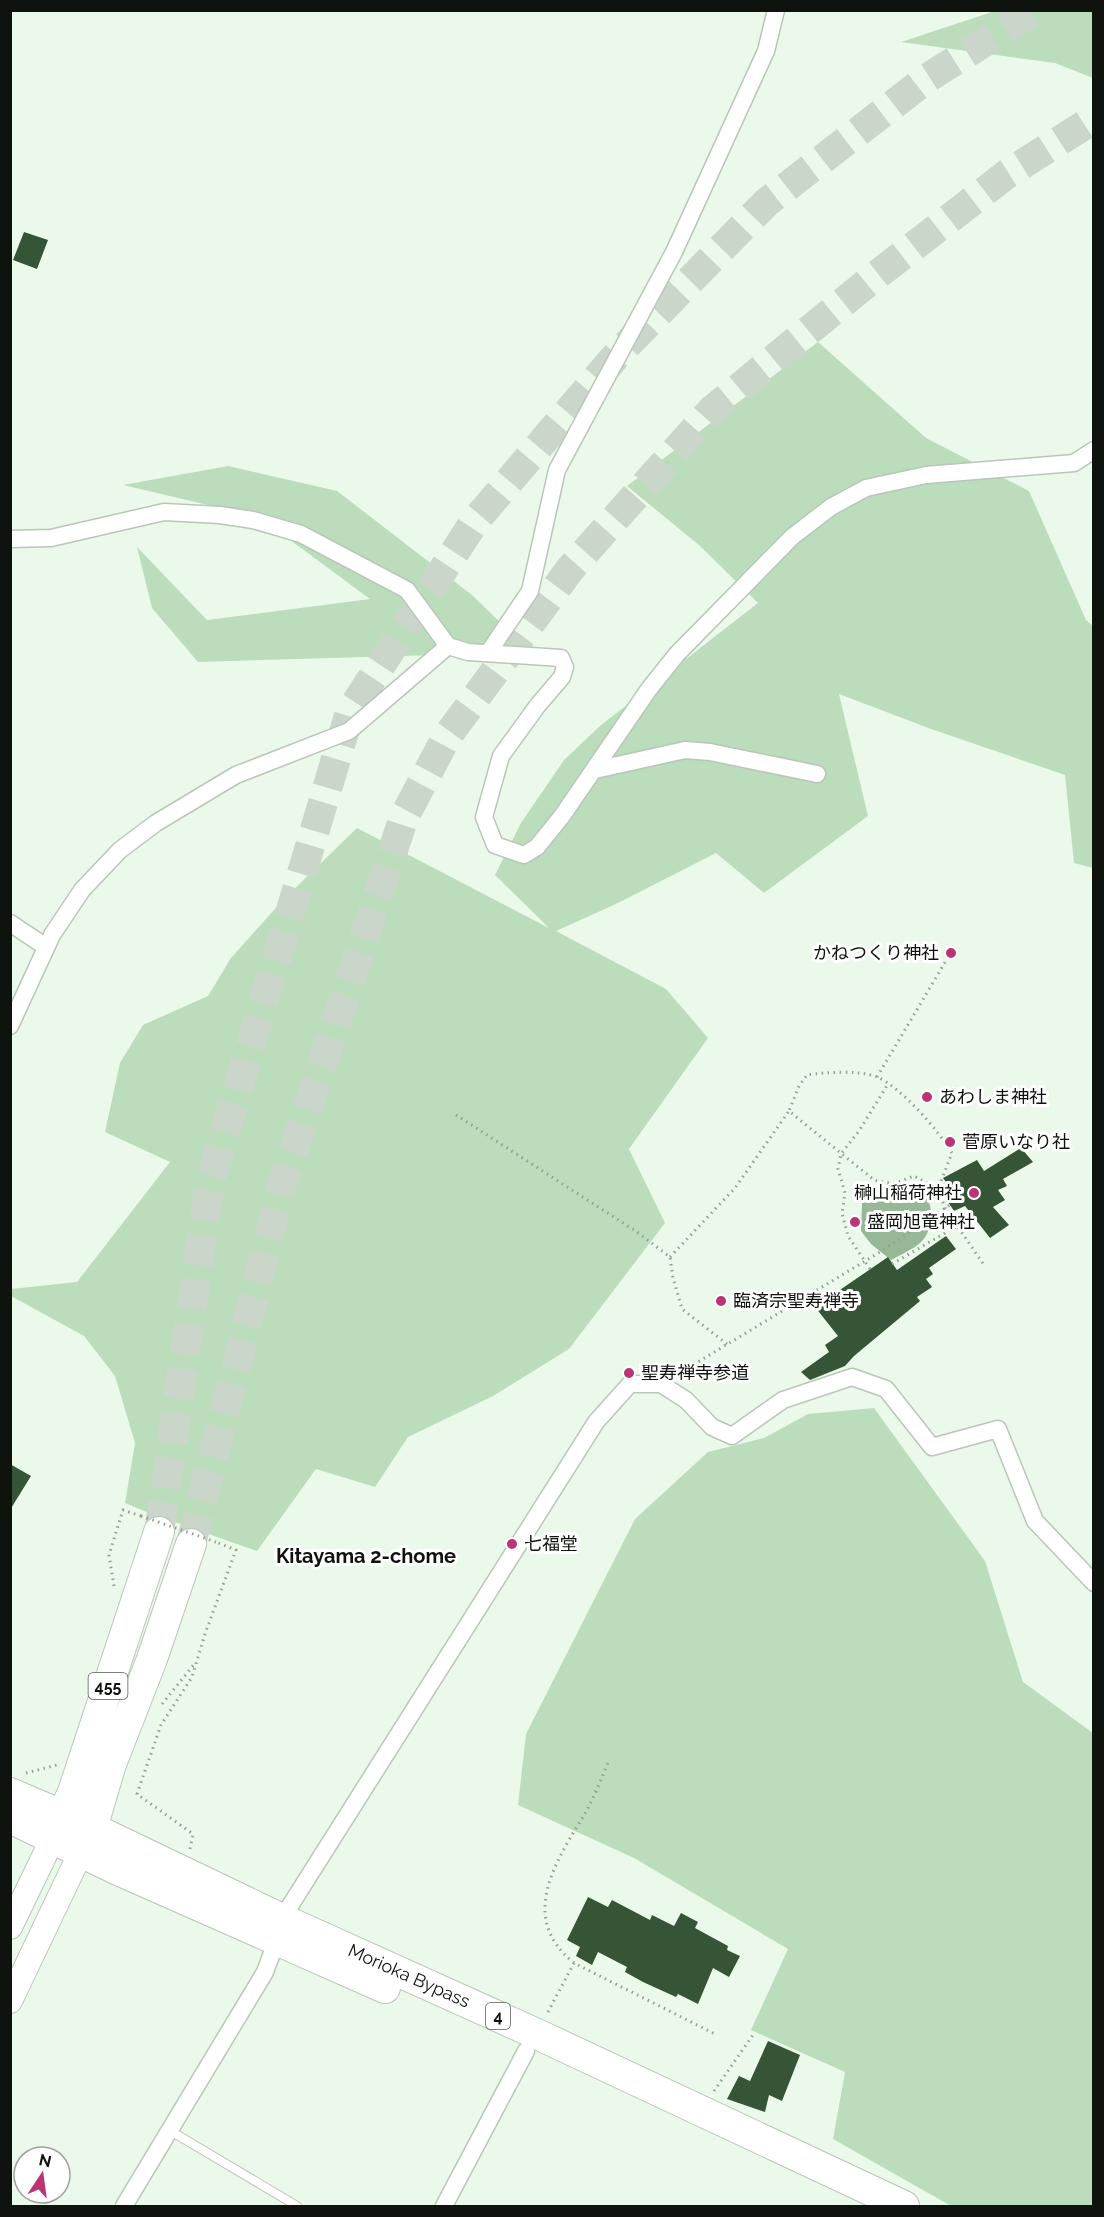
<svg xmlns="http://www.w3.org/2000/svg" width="1104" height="2217" viewBox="0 0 1104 2217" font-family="Raleway,'Noto Sans JP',sans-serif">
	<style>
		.green { fill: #bcddbc }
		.water { fill: #97b896 }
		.building { fill: #365436 }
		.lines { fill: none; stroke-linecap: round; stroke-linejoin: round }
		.highway-tunnel { stroke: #cad6ca; stroke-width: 30; stroke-dasharray: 30 15; stroke-linecap: butt }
		.lane-casing { stroke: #b9c6b8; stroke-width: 10 }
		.street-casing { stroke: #b9c6b8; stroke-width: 19 }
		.secondary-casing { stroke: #b9c6b8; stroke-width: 26 }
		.highway-casing { stroke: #b9c6b8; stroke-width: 32 }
		.path { stroke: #949e94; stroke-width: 3; stroke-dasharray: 1.5 4.5; stroke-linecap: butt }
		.lane { stroke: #fff; stroke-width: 8 }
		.street { stroke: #fff; stroke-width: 16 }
		.secondary { stroke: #fff; stroke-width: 24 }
		.highway { stroke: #fff; stroke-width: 30 }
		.path-bridge { stroke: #949e94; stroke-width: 3; stroke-dasharray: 1.5 4.5; stroke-linecap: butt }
		.poi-dot { fill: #bb3476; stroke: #fff; stroke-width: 2 }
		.labels { text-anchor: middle; stroke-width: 6; stroke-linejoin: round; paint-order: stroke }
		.shield { fill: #fff; stroke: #575a56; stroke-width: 1.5 }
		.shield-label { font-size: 16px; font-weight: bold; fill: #0f130e }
		.poi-label { font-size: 18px; fill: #0f130e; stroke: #fff; text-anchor: start }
		.street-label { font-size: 18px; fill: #0f130e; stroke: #fff }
		.neighbourhood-label { font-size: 20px; font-weight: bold; fill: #0f130e; stroke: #fff }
	</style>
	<rect width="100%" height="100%" fill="#ebf9eb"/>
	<!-- green -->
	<path class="green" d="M998 10 1093 11V78L1055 63 901 42Z
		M818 342 926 438 1029 491 1086 620 1093 626V868L1074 863 1065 775 931 729 839 694 868 816 764 893 716 853 618 903 556 931 666 989 708 1038 629 1149 665 1223 569 1349 493 1396 408 1437 375 1487 316 1469 257 1551 149 1513 125 1503 135 1443 115 1376 84 1336 11 1296V1289L77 1282 170 1162 105 1132 120 1063 143 1025 208 996 231 958 282 901 357 828 549 928 495 875 521 823 564 760 601 725 758 603 700 546 627 486Z
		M228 466 337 491 472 595 531 652 198 662 152 608 137 547 207 620 370 599 259 517 123 485Z
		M874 1408 985 1561 1023 1682 1093 1733V2206H951L833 2139 845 2072 751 2030 788 1949 634 1858 518 1805 526 1734 635 1519 708 1452 764 1438 808 1414Z"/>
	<!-- water -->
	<path class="water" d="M919 1183 927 1187C926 1196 930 1203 931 1211 932 1243 915 1247 891 1260L871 1244 861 1231 862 1203 856 1189 862 1187C883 1200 899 1194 919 1183Z"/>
	<!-- building -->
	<path class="building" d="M24 232 48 240 37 269 13 260Z
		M1021 1148 1033 1162 1003 1179 1007 1186 998 1190 1005 1200 993 1207 1009 1225 990 1238 965 1206 954 1211 944 1196 952 1190 943 1178 977 1160 984 1171Z
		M946 1236 956 1249 929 1268 933 1274 926 1279 932 1287 917 1297 920 1301 854 1356 845 1366 810 1380 801 1372 829 1352 825 1345 838 1336 815 1307 888 1257 897 1270Z
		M10 1464 31 1476 10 1510Z
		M588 1897 608 1907 612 1900 650 1920 652 1915 674 1926 681 1913 698 1922 695 1928 728 1946 727 1950 740 1956 729 1977 713 1968 698 2004 678 1994 676 1997 643 1982 625 1972 627 1967 598 1952 592 1965 576 1956 580 1947 567 1940Z
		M768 2041 800 2055 782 2101 769 2095 765 2112 727 2099 739 2076 750 2081Z"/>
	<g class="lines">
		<!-- highway-tunnel -->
		<path class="highway-tunnel" d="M159 1532 210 1182 350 712 475 521 615 357 767 202 929 77 1035 10
			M191 1544 281 1189 404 817 446 738 571 568 712 410 873 278 1007 174 1094 119"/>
		<defs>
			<path id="lane" d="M169 2130 297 2206"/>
			<path id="street" d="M10 539 51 538 164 512 220 515 253 520 301 534 407 590 448 646 468 652 561 658 565 667 562 677 538 705 501 756 484 817 495 845 524 855 537 847 562 816 649 689 677 654 792 537 831 507 866 488 926 475 1074 463 1094 450
				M488 653 530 591 557 470 674 252 766 51 776 10
				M595 770 685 750 710 752 817 774
				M10 923 46 947
				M10 1026 52 935 82 890 120 850 156 823 236 775 349 731 448 646
				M124 2206 265 1972 288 1909 596 1422 630 1384H661L686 1400 712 1427 732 1436 783 1400 852 1377 886 1389 932 1447 998 1429 1035 1521 1094 1583
				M444 2206 526 2051"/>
			<path id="secondary" d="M10 1927 53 1838
				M10 2001 81 1852"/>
			<path id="highway" d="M10 1793 92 1828 284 1920 539 2035 904 2206
				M10 1818 116 1869 385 1988
				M55 1832 73 1792 159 1532
				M84 1846 92 1828 111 1764 152 1659 191 1544"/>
		</defs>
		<!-- lane casing -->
		<use href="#lane" class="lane-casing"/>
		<!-- street casing -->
		<use href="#street" class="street-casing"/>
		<!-- secondary casing -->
		<use href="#secondary" class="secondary-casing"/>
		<!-- highway casing -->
		<use href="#highway" class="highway-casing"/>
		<!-- path -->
		<path class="path" d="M877 1077 947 959
			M456 1115 637 1232 670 1257 673 1278 682 1309 727 1344
			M938 1189 914 1176 893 1184 874 1180 789 1111 799 1086 807 1075C826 1072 860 1070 877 1077 901 1087 939 1131 952 1153L938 1189 945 1208 984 1265
			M670 1257 735 1188 789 1111
			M892 1264 957 1226
			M870 1269 848 1236 842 1213 845 1193 838 1169 841 1154 859 1131 888 1084
			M678 1374 880 1252 950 1205
			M114 1586 109 1555 123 1510 141 1516
			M162 1704 196 1662
			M26 1773 57 1765
			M190 1849 193 1834 137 1794 161 1725 192 1677 206 1631 236 1550 216 1542
			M574 1963C516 1916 558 1859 587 1810 595 1795 601 1779 608 1763
			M548 2012 574 1963 717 2035
			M714 2091 755 2032"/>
		<!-- lane -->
		<use href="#lane" class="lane"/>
		<!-- street -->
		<use href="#street" class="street"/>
		<!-- secondary -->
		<use href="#secondary" class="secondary"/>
		<!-- highway -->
		<use href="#highway" class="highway"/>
		<!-- path-bridge -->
		<path class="path-bridge" d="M141 1516 216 1542"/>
	</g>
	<!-- markers -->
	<g class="poi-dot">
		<circle cx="951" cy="953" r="6"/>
		<circle cx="927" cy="1097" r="6"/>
		<circle cx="950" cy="1142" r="6"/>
		<circle cx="974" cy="1193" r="6"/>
		<circle cx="855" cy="1222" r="6"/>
		<circle cx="721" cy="1301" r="6"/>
		<circle cx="629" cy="1373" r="6"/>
		<circle cx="512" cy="1544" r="6"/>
	</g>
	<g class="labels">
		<!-- shield labels -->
		<g class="shield">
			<rect x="88.5" y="1673" width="39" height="26" rx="4.5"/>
			<rect x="486" y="2003" width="24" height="26" rx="4.5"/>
		</g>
		<g class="shield-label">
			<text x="108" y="1692">455</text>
			<text x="498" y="2022">4</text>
		</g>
		<!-- poi labels -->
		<g class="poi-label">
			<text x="939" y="959" text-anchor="end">かねつくり神社</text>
			<text x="939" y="1103">あわしま神社</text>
			<text x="962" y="1148">菅原いなり社</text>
			<text x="962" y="1199" text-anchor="end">榊山稲荷神社</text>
			<text x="867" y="1228">盛岡旭竜神社</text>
			<text x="733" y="1307">臨済宗聖寿禅寺</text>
			<text x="641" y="1379">聖寿禅寺参道</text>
			<text x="524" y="1550">七福堂</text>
		</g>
		<!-- street labels -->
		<g class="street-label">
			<text transform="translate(409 1976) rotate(24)" y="6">Morioka Bypass</text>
		</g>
		<!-- neighbourhood labels -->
		<g class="neighbourhood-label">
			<text x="366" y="1563">Kitayama 2-chome</text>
		</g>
	</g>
	<!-- border -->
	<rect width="1104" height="2217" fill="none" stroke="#0f130e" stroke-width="24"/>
	<!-- north arrow -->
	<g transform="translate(42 2175) rotate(13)"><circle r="28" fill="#ffffff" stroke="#9fa19f" stroke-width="1.5"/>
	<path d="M0-4.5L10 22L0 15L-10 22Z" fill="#bb3476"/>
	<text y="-9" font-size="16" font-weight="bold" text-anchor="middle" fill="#0f130e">N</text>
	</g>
</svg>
